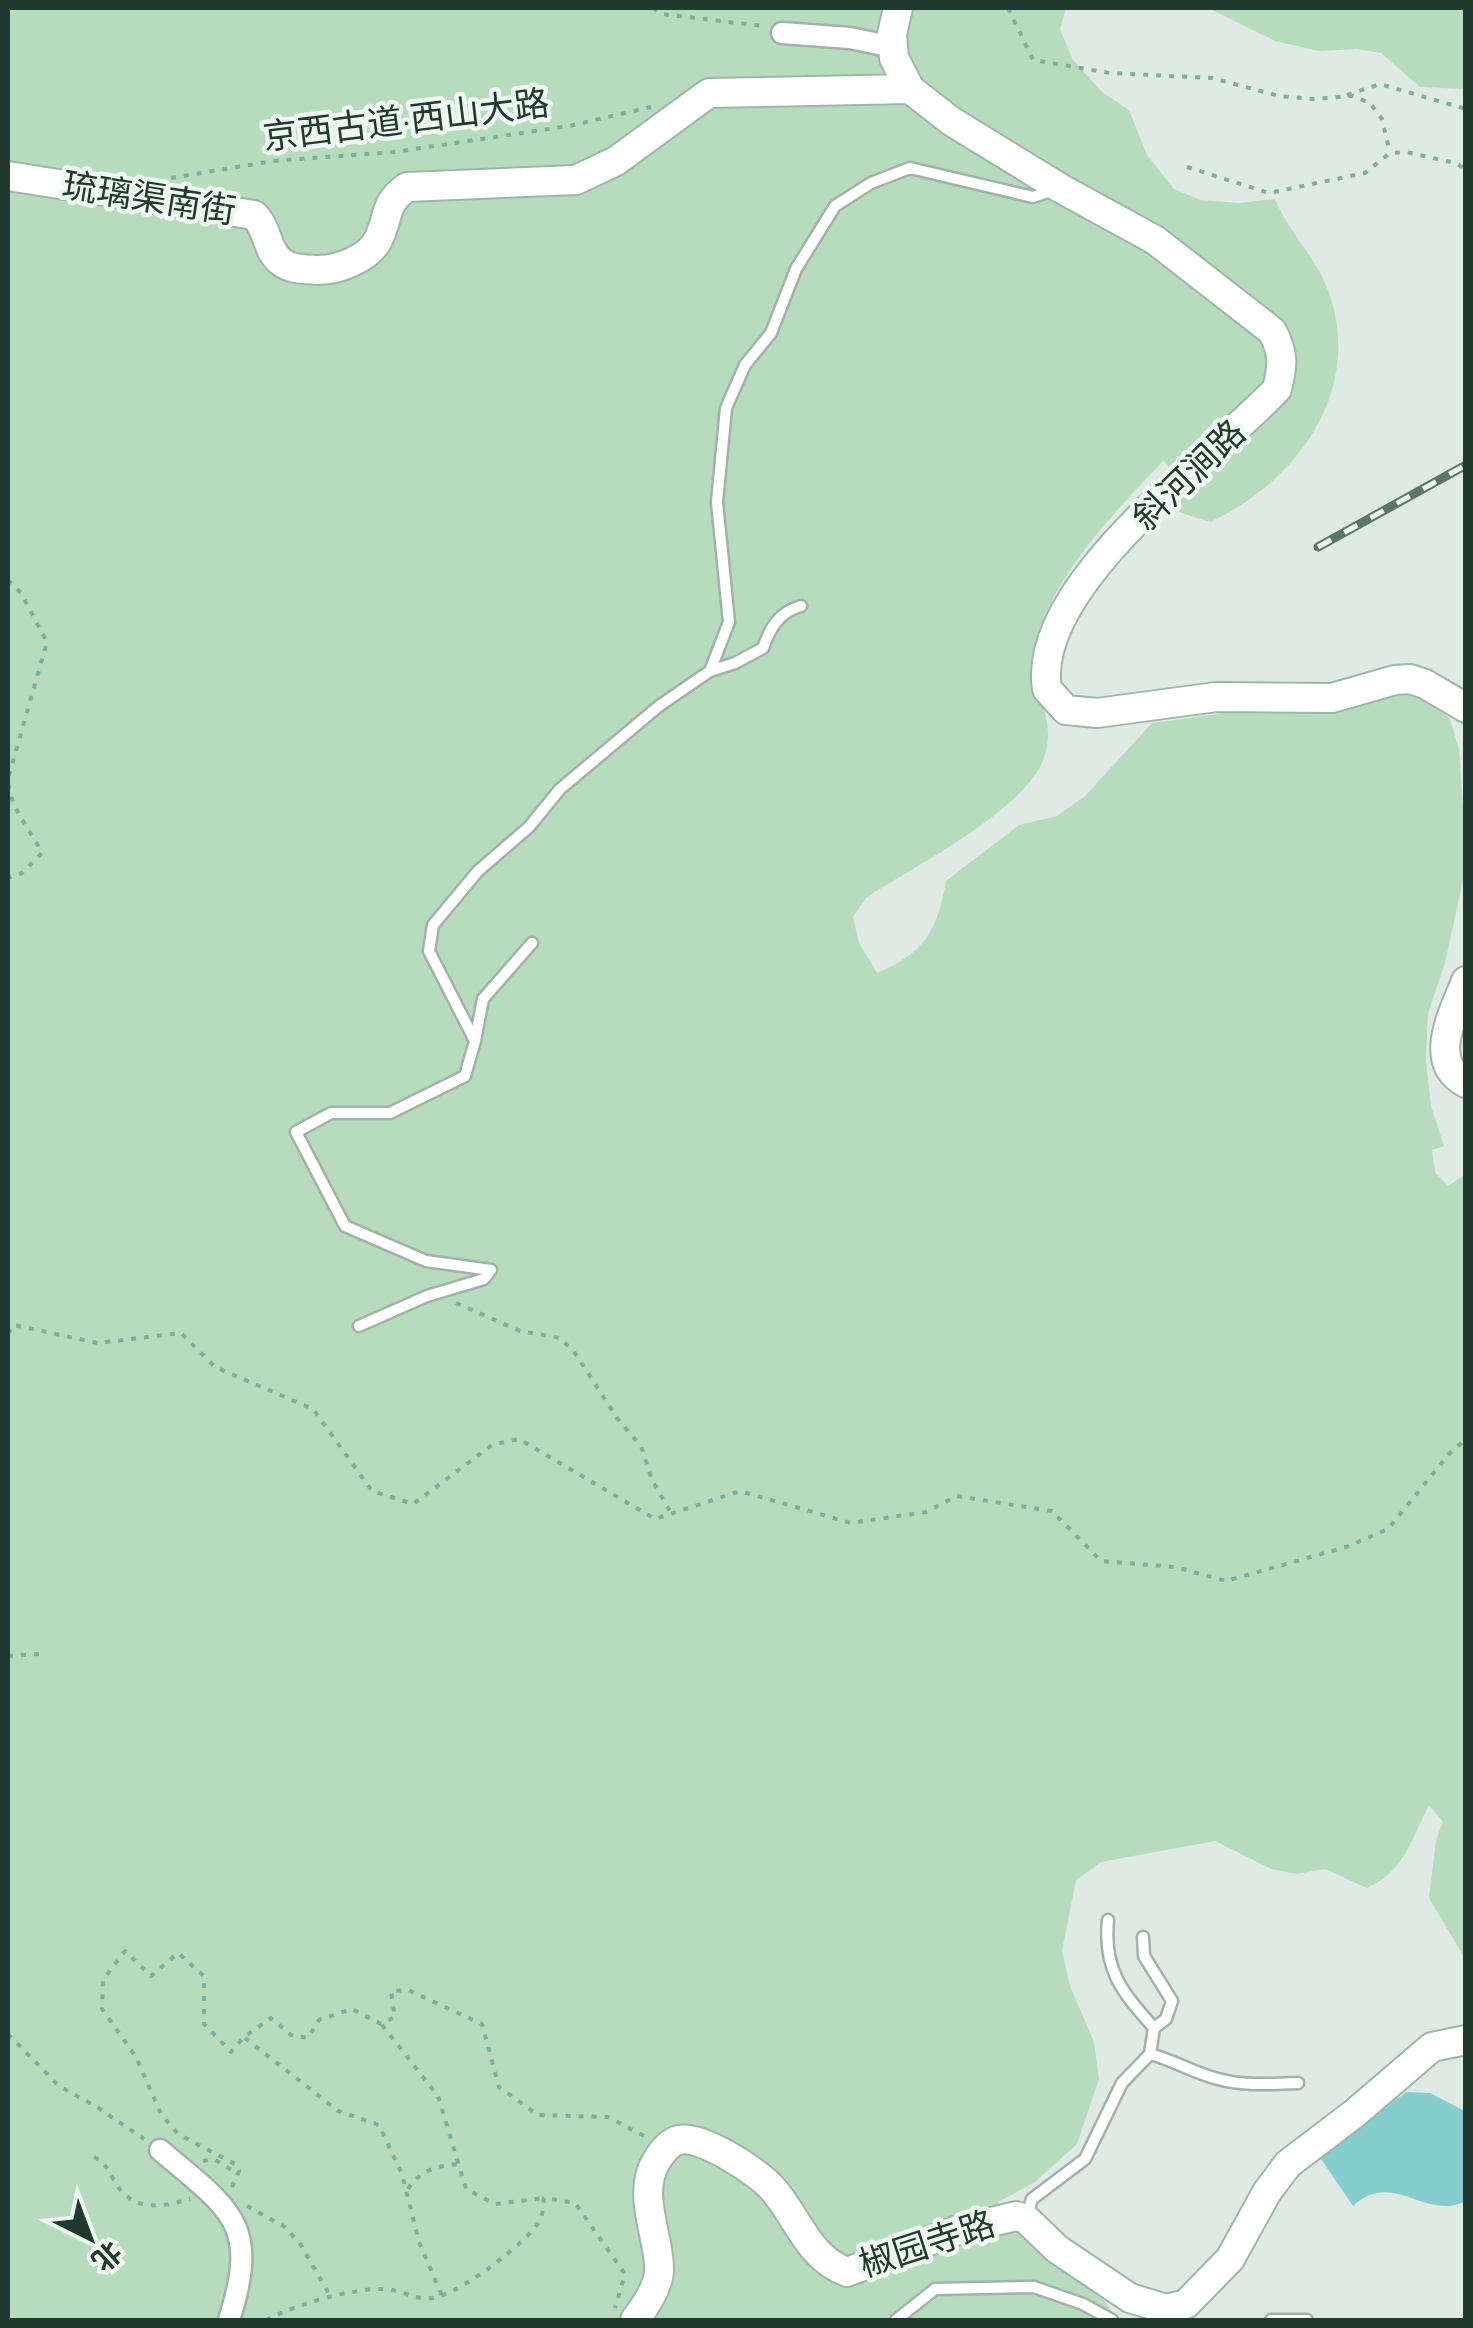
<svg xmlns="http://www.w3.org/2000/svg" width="1473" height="2328" viewBox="0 0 1473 2328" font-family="'Alegreya Sans','Noto Sans SC',sans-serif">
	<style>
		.green { fill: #b7dcbd }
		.water { fill: #86cdd0 }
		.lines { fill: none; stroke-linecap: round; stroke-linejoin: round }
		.lane-casing { stroke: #a2b2aa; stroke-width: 15 }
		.street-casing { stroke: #a2b2aa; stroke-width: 25 }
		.secondary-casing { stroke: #9eb6aa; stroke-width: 32 }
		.path { stroke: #7fae99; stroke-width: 4; stroke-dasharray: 5 8; stroke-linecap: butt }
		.lane { stroke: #fff; stroke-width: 10 }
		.street { stroke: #fff; stroke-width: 20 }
		.secondary { stroke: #fff; stroke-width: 28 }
		.rail-casing { stroke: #5a766b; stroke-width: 9 }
		.rail { stroke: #eff7f2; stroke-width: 5; stroke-dasharray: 15; stroke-linecap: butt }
		.labels { text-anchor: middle; stroke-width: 9; stroke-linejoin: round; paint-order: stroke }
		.street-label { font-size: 35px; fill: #203a30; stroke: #eff7f2 }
	</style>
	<rect width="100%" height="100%" fill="#dfeae4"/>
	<!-- green -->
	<path class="green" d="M8 8H1066L1060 29 1073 60 1102 92 1129 110 1147 155 1174 189 1201 200 1239 203 1275 199C1288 231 1313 254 1326 285 1367 385 1300 481 1210 522L1179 512 1183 492 1164 460C1117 510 1037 589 1035 661 1034 697 1057 720 1044 758 1025 811 913 866 866 898L853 917 859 943 877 973C924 954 938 929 946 881L1019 825 1057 816 1085 796 1152 723 1248 710H1337L1365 704 1377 695 1409 692 1425 698 1450 719 1459 749 1465 835V871L1445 963 1428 1013 1426 1061 1431 1106 1444 1146 1432 1150 1435 1172 1448 1186 1466 1174 1465 1959 1429 1898 1436 1840 1443 1822 1429 1805C1412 1838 1404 1872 1367 1888L1325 1869 1296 1874 1271 1869 1215 1841 1101 1862 1076 1880 1062 1951 1070 1986 1094 2042 1099 2079 1077 2144 1035 2182 998 2202 1022 2231 1100 2294 1117 2320H8Z
		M1208 8H1465V89L1420 87 1381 53 1357 49 1319 51 1275 41Z"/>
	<!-- water -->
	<path class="water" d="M1407 2092 1430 2093 1465 2111V2202C1424 2220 1392 2169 1353 2206L1317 2153Z"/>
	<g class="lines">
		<defs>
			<path id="lane" d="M710 671 735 663 763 648C770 628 779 612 801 606
				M475 1041 483 999 532 943
				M359 1326 427 1296 484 1279 491 1270 426 1261 345 1226 296 1132 331 1113H390L465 1076 475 1041 429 951 433 925 478 871 529 827 560 789 659 706 710 671 729 622 717 502 726 408 745 365 771 333 796 269 835 206 871 183 910 168 1033 197 1054 190
				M1108 1920C1103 1970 1122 1992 1154 2028
				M1143 1937 1144 1956 1172 2001 1166 2019 1154 2028 1150 2054
				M1026 2218 1032 2199 1085 2159 1122 2083 1150 2054C1173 2060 1194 2073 1218 2079 1243 2086 1271 2084 1298 2083
				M896 2320 935 2289 1034 2287 1083 2304 1112 2320
				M1271 2320H1307"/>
			<path id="street" d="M782 33 850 38 893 47
				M160 2150C231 2210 260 2223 229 2320"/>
			<path id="secondary" d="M898 8 892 34 894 58 910 89 951 121 1060 188 1155 240 1272 331C1284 353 1283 365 1277 389 1212 458 1030 586 1047 689L1066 710 1097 713 1216 697 1332 698 1395 680 1410 679 1425 684 1466 708
				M8 176 254 215C268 228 266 249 280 261 291 270 305 269 318 270 338 270 368 259 378 240 390 216 383 204 407 187L576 180 616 161 709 93 910 89
				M1466 981C1454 1012 1426 1062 1466 1083
				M635 2320C644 2308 658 2287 659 2272 661 2239 635 2194 657 2160 662 2152 670 2142 679 2140 700 2134 758 2172 772 2188 798 2217 807 2257 847 2272L958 2230 1016 2216 1026 2219 1057 2249 1130 2298 1166 2309 1186 2304 1230 2259 1267 2192 1288 2164 1355 2113 1432 2047 1466 2040"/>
		</defs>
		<!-- lane casing -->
		<use href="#lane" class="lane-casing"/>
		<!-- street casing -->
		<use href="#street" class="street-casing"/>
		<!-- secondary casing -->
		<use href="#secondary" class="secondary-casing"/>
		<!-- path -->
		<path class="path" d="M653 8 661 14 764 26
			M1008 8 1033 60 1110 73 1212 78 1279 96 1313 99 1353 96 1370 103 1382 119 1390 153
			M1347 95 1380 84 1466 109
			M1187 167 1269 193 1365 173 1390 153 1406 152 1455 163 1466 169
			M171 178 273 161 394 152 569 126 651 107
			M8 580 21 593 47 642 8 779
			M8 784C13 813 29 827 42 853L22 873 8 878
			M456 1303 520 1331 560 1338 575 1353 617 1418 641 1446 652 1480 671 1513
			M8 1334 14 1325 98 1343 181 1333 215 1367 313 1409 372 1491 413 1504 492 1445 519 1439 655 1519 740 1491 851 1523 926 1512 957 1496 1052 1511 1101 1561 1175 1567 1226 1581 1346 1547 1388 1529 1449 1454 1466 1439
			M8 1656 39 1654
			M382 2025 438 2096 466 2189 495 2204 544 2198
			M8 2034 59 2086 97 2107 144 2139
			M245 2038 338 2111 379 2125 402 2174 419 2242 442 2296
			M94 2157C106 2163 107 2169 114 2180 131 2212 159 2208 190 2199
			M203 2161 214 2159 238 2174
			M232 2187 239 2171 235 2164 178 2134 161 2114 136 2057 102 2009 103 1980 125 1951 151 1976 178 1953 204 1976V2024L231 2052 244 2037 271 2018 291 2035 308 2038 319 2020 352 2009 381 2024 395 2017 391 1991 408 1990 482 2024 499 2087 538 2115 608 2117 648 2138
			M408 2189C419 2171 438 2165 459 2164
			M247 2206 285 2227 301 2245 332 2299
			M266 2320C299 2304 346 2289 384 2289 407 2290 418 2305 443 2295 467 2287 528 2242 540 2220 543 2215 543 2204 544 2198L575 2203 625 2274 615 2308"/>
		<!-- lane -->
		<use href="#lane" class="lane"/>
		<!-- street -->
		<use href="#street" class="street"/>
		<!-- secondary -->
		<use href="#secondary" class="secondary"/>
		<defs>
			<path id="rail" d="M1318 547 1466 465"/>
		</defs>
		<!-- rail casing -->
		<use href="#rail" class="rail-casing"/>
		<!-- rail -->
		<use href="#rail" class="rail"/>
	</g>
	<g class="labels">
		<!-- street labels -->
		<g class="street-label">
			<text transform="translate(406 120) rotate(-7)" y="12">京西古道·西山大路</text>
			<text transform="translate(149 198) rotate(9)" y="12">琉璃渠南街</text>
			<text transform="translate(1189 475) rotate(-44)" y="12">斜河涧路</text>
			<text transform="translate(927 2244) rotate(-18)" y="12">椒园寺路</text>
		</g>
	</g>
	<!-- border -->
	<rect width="1473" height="2328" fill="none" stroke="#203a30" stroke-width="20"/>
	<!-- north arrow -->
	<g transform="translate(90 2238) rotate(138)" stroke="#eff7f2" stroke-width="8" paint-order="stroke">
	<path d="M0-8L18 38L0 25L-18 38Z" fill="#203a30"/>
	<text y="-15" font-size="28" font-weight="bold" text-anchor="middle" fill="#203a30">北</text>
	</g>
</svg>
